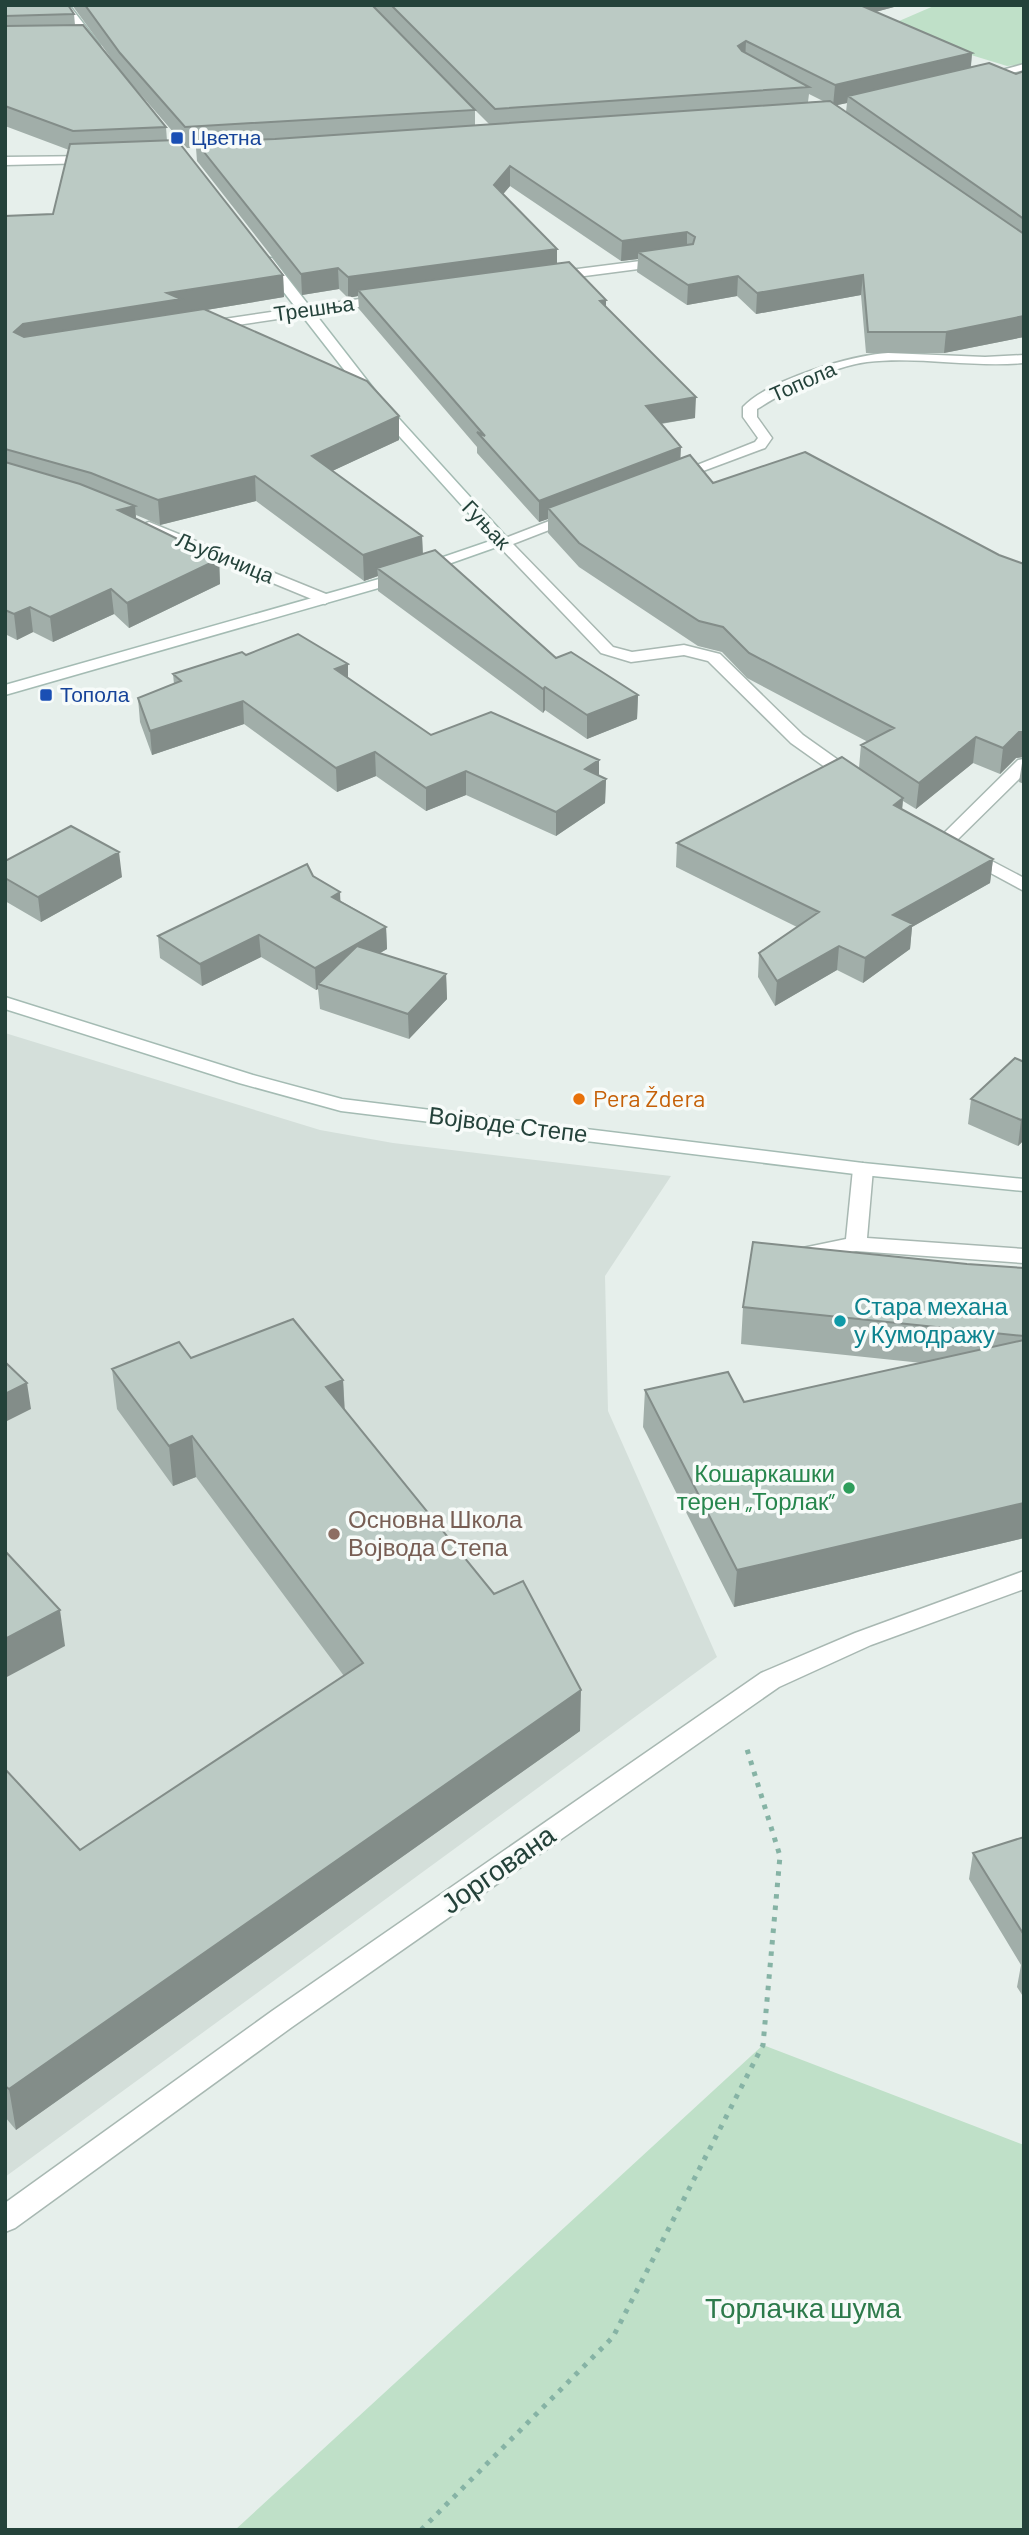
<svg xmlns="http://www.w3.org/2000/svg" width="1029" height="2535" viewBox="0 0 1029 2535" font-family="Barlow,sans-serif">
	<style>
		.built { fill: #d4dfda }
		.green { fill: #bfe0c8 }
		.lines { fill: none; stroke-linecap: round; stroke-linejoin: round }
		.lane-casing { stroke: #a8b8b2; stroke-width: 3 }
		.street-casing { stroke: #a8b8b2; stroke-width: 3 }
		.secondary-casing { stroke: #a4bbb3; stroke-width: 3 }
		.path { stroke: #86b3a5; stroke-width: 5; stroke-dasharray: 4.5 7; stroke-linecap: butt }
		.lane { fill: #fff; fill-rule: evenodd }
		.street { fill: #fff; fill-rule: evenodd }
		.secondary { fill: #fff; fill-rule: evenodd }
		.wall { fill: #a1aea9; fill-rule: evenodd }
		.shaded-wall { fill: #838d89 }
		.building { fill: #bbcac4; stroke: #838d89; stroke-width: 2 }
		.transit-dot { fill: #1a4fb4; stroke: #f7fbf9; stroke-width: 2.5 }
		.food-dot { fill: #e8710a; stroke: #f7fbf9; stroke-width: 2.5 }
		.culture-dot { fill: #0f9aa8; stroke: #f7fbf9; stroke-width: 2.5 }
		.leisure-dot { fill: #2e9e5b; stroke: #f7fbf9; stroke-width: 2.5 }
		.education-dot { fill: #8d6e63; stroke: #f7fbf9; stroke-width: 2.5 }
		.labels { text-anchor: middle; stroke-width: 7; stroke-linejoin: round; paint-order: stroke }
		.far-transit-label { font-size: 21px; fill: #164399; stroke: #f7fbf9; text-anchor: start }
		.far-street-label { font-size: 21px; fill: #24423a; stroke: #f7fbf9 }
		.food-label { font-size: 24px; fill: #c56008; stroke: #f7fbf9; text-anchor: start }
		.street-label { font-size: 24px; fill: #24423a; stroke: #f7fbf9 }
		.culture-label { font-size: 24px; fill: #0d838f; stroke: #f7fbf9; text-anchor: start }
		.leisure-label { font-size: 24px; fill: #27864d; stroke: #f7fbf9; text-anchor: end }
		.education-label { font-size: 24px; fill: #785e54; stroke: #f7fbf9; text-anchor: start }
		.near-street-label { font-size: 28px; fill: #24423a; stroke: #f7fbf9 }
		.near-park-label { font-size: 28px; fill: #2d7a4b; stroke: #f7fbf9 }
	</style>
	<rect width="100%" height="100%" fill="#e6efeb"/>
	<!-- built -->
	<path class="built" d="M5 1033 320 1130 393 1143 671 1176 605 1276 608 1411 717 1657 5 2177Z"/>
	<!-- green -->
	<path class="green" d="M936 5H1024V64L1007 66 883 28Z
		M763 2045 1024 2145V2530H235Z"/>
	<g class="lines">
		<defs>
			<path id="lane" d="M1024 759V774L952 845H940L937 841 940 837 1018 760Z
				M863 1163 873 1169 867 1238 1024 1249V1263L856 1251 800 1262 793 1260 790 1255 793 1250 846 1239 853 1169Z"/>
			<path id="street" d="M1024 64V70L982 80 976 77Z
				M98 156 100 159 94 163 5 165V157Z
				M664 258 669 259V265L554 280 547 276 554 272Z
				M387 295 392 296V302L204 330 197 326 204 322Z
				M888 353 985 357 1024 355V363C972 368 918 356 867 362 830 367 789 389 757 409V417L772 438 765 448 679 480 674 481 667 477 755 442 758 438 743 417V407C768 380 851 355 888 353Z
				M575 511 580 512V518L513 544 613 647 632 652 684 645 720 654 803 735 858 774 861 778 858 782H846L791 743 708 661 684 655 631 662 601 653 495 542Z
				M149 522 331 596 333 599 325 604 319 602 144 530V524Z
				M967 848 1024 878V891L961 857 958 853 961 849Z
				M1024 1571V1589L871 1645 779 1687 292 2027 15 2228 5 2232V2203L272 2011 761 1673 855 1633Z"/>
			<path id="secondary" d="M58 5H69L100 45V49H92Z
				M262 258H272L383 401 511 542 389 585 5 695V685L379 579 493 540 373 407 262 264Z
				M5 997 253 1075 342 1099 863 1163 1024 1179V1191L863 1175 341 1111 239 1083 5 1009Z"/>
		</defs>
		<!-- lane casing -->
		<use href="#lane" class="lane-casing"/>
		<!-- street casing -->
		<use href="#street" class="street-casing"/>
		<!-- secondary casing -->
		<use href="#secondary" class="secondary-casing"/>
		<!-- path -->
		<path class="path" d="M421 2530 613 2337 763 2045 780 1856 746 1746"/>
		<!-- lane -->
		<use href="#lane" class="lane"/>
		<!-- street -->
		<use href="#street" class="street"/>
		<!-- secondary -->
		<use href="#secondary" class="secondary"/>
	</g>
	<!-- wall -->
	<path class="wall" d="M5 5 74 14 75 25 166 127 167 141 283 275 284 297 206 310 399 440 332 471 422 536 423 554 556 658 638 695 637 719 587 739 545 710 543 713 378 591V576L364 581 256 501 160 525 136 515V519L219 559 220 584 129 628 114 614 53 642 33 632 17 640 5 634V216L53 214 69 150 5 126Z
		M72 5H894V7L875 12 972 53 971 67 1016 74 1024 71V337L944 353H866L861 295 756 314 737 296 687 305 637 272 638 259 621 261 510 186 503 194 557 249V263L606 300V307L695 418 661 424 680 459 713 483 999 555 1024 564V784L1019 782 1023 757 1016 758 1000 774 973 763 916 809 903 801 902 809 993 859 990 883 912 927 910 949 863 983 837 970 775 1006 758 977 759 953 797 927 676 867 677 843 859 768 861 745 868 742 747 678 722 652 698 646 579 567 548 533V519L539 522 477 453V447L359 309 358 296 348 298 339 289 302 295 197 161 196 148H187L122 73ZM429 64 489 124 475 125V110ZM809 94 823 101 808 102ZM847 103 846 112 837 105Z
		M246 655 348 678 431 735 599 760V776L606 779 605 803 556 836 466 795 426 811 376 776 337 792 244 724 152 755 140 722 138 698 174 684 173 674Z
		M5 861 122 877 41 922 5 901Z
		M313 876 341 901 386 927 387 949 380 953 446 974 447 999 409 1039 320 1009 318 989 316 990 261 957 202 986 160 958 158 936Z
		M1024 1062V1140L1018 1146 968 1124 971 1099Z
		M967 1264 1024 1268V1538L734 1607 643 1427 645 1390 744 1402 922 1363 741 1344 743 1307Z
		M191 1358 343 1380 345 1411 580 1731 16 2130 5 2117V1769L80 1850 344 1676 196 1477 173 1486 117 1409 112 1369Z
		M1024 1837V1998L1017 1987 1021 1965 969 1879 973 1853Z"/>
	<!-- shaded-wall -->
	<path class="shaded-wall" d="M847 5H894V7L846 20Z
		M746 41 745 62 738 46Z
		M972 53 970 74 848 96 847 103 833 106 835 85Z
		M510 166V186L494 205V185Z
		M687 232V252H638V259L621 261 622 241Z
		M557 249V270L358 290V296L348 298V277Z
		M338 268 339 289 302 295 301 274Z
		M283 275 284 297 182 314 26 347 14 332 23 324 167 293Z
		M863 275 861 295 756 314 757 293Z
		M738 276 737 296 687 305 688 285Z
		M606 300V320L600 301Z
		M1024 316V337L944 353 946 332Z
		M696 397 695 418 645 426 646 406Z
		M399 416V440L313 480 312 456Z
		M681 447 680 468 548 508V519L539 522V501Z
		M255 476 256 501 160 525 158 500Z
		M135 506 137 531 118 510Z
		M422 536 423 561 377 568 378 576 364 581 363 555Z
		M219 559 220 584 129 628 127 603Z
		M111 589 114 614 53 642 50 617Z
		M30 607 33 632 17 640 14 614Z
		M348 664V687L335 669Z
		M545 687V710L543 713V689Z
		M638 695 637 719 587 739V715Z
		M243 701 244 724 152 755 150 731Z
		M1019 732H1024V757L1016 758 1000 774 1003 748Z
		M976 737 973 763 916 809 919 783Z
		M375 752 376 776 337 792 336 768Z
		M599 760V783L585 769Z
		M466 771V795L426 811V788Z
		M606 779 605 803 556 836V812Z
		M903 798 901 822 894 805Z
		M119 852 122 877 41 922 38 897Z
		M993 859 990 883 912 927 910 949 863 983 865 958 893 915Z
		M340 892 341 914 332 897Z
		M386 927 387 949 323 986 318 984V989L316 990 315 968Z
		M259 935 261 957 202 986 200 964Z
		M839 946 837 970 775 1006 777 981Z
		M446 974 447 999 409 1039 408 1014Z
		M1024 1118V1140L1018 1146 1021 1120Z
		M343 1380 345 1421 326 1387Z
		M27 1383 31 1409 5 1422V1394Z
		M192 1436 196 1477 173 1486 169 1446Z
		M1024 1503V1538L734 1607 737 1570Z
		M60 1610 65 1646 5 1678V1639Z
		M581 1690 580 1731 16 2130 9 2089Z"/>
	<!-- building -->
	<path class="building" d="M5 5H68L74 14 5 16Z
		M85 5H372L475 110 185 127 120 53Z
		M391 5H860L972 53 835 85 746 41 738 46 742 51 809 87 495 109Z
		M83 25 166 127 73 131 5 106V26Z
		M989 63 1016 74 1024 71V219L848 96Z
		M830 101 1024 234V316L946 332H868L863 275 757 293 738 276 688 285 638 252 693 244 695 237 687 232 622 241 510 166 494 185 557 249 348 277 338 268 301 274 196 142 275 139Z
		M177 140 283 275 167 293 181 299 23 324 14 332 24 337 204 309 367 381 399 416 312 456 422 536 363 555 255 476 158 500 91 473 5 449V216L53 214 70 144Z
		M569 262 606 300 600 301 696 397 646 406 681 447 539 501 477 432 485 436 358 290Z
		M805 452 999 555 1024 564V732H1019L1003 748 976 737 919 783 861 745 894 728 749 653 723 627 699 621 579 543 548 508 690 455 713 483Z
		M5 462 80 484 135 506 118 510 219 559 127 603 111 589 50 617 30 607 14 614 5 610Z
		M435 550 556 658 571 652 638 695 587 715 545 687 543 689 377 568Z
		M298 634 348 664 335 669 431 735 491 712 599 760 585 769 606 779 556 812 466 771 426 788 375 752 336 768 243 701 150 731 138 698 181 681 173 674 242 652 246 655Z
		M842 757 903 798 894 805 993 859 893 915 913 924 865 958 839 946 777 981 759 953 819 912 677 843Z
		M71 826 119 852 38 897 5 878V861Z
		M307 864 313 876 340 892 332 897 386 927 315 968 259 935 200 964 158 936Z
		M357 946 446 974 408 1014 318 984Z
		M1015 1058 1024 1062V1118L1021 1120 971 1099Z
		M753 1242 967 1264 1024 1268V1336L743 1307Z
		M293 1319 343 1380 326 1387 494 1594 523 1581 581 1690 9 2089 5 2086V1769L80 1850 363 1663 192 1436 169 1446 112 1369 179 1342 191 1358Z
		M1024 1340V1503L737 1570 645 1390 728 1372 744 1402Z
		M5 1362 27 1383 5 1394Z
		M5 1551 60 1610 5 1639Z
		M1024 1837V1935L973 1853Z"/>
	<!-- markers -->
	<g class="transit-dot">
		<rect x="170" y="131" width="14" height="14" rx="3.5"/>
		<rect x="39" y="688" width="14" height="14" rx="3.5"/>
	</g>
	<circle class="food-dot" cx="579" cy="1099" r="7"/>
	<circle class="culture-dot" cx="840" cy="1321" r="7"/>
	<circle class="leisure-dot" cx="849" cy="1488" r="7"/>
	<circle class="education-dot" cx="334" cy="1534" r="7"/>
	<g class="labels">
		<!-- far-transit labels -->
		<g class="far-transit-label">
			<text x="191" y="145">Цветна</text>
			<text x="60" y="702">Топола</text>
		</g>
		<!-- far-street labels -->
		<g class="far-street-label">
			<text transform="translate(314 309) rotate(-8)" y="7">Трешња</text>
			<text transform="translate(803 382) rotate(-24)" y="7">Топола</text>
			<text transform="translate(486 525) rotate(46)" y="7">Гуњак</text>
			<text transform="translate(225 558) rotate(22)" y="7">Љубичица</text>
		</g>
		<!-- food labels -->
		<g class="food-label">
			<text x="593" y="1107">Pera Ždera</text>
		</g>
		<!-- street labels -->
		<g class="street-label">
			<text transform="translate(508 1125) rotate(7)" y="8">Војводе Степе</text>
		</g>
		<!-- culture labels -->
		<g class="culture-label">
			<text x="854" y="1315">Стара механа<tspan x="854" dy="28">у Кумодражу</tspan></text>
		</g>
		<!-- leisure labels -->
		<g class="leisure-label">
			<text x="835" y="1482">Кошаркашки<tspan x="835" dy="28">терен „Торлак”</tspan></text>
		</g>
		<!-- education labels -->
		<g class="education-label">
			<text x="348" y="1528">Основна Школа<tspan x="348" dy="28">Војвода Степа</tspan></text>
		</g>
		<!-- near-street labels -->
		<g class="near-street-label">
			<text transform="translate(498 1869) rotate(-35)" y="10">Јоргована</text>
		</g>
		<!-- near-park labels -->
		<g class="near-park-label">
			<text x="803" y="2318">Торлачка шума</text>
		</g>
	</g>
	<!-- border -->
	<rect width="1029" height="2535" fill="none" stroke="#24423a" stroke-width="14"/>
</svg>
